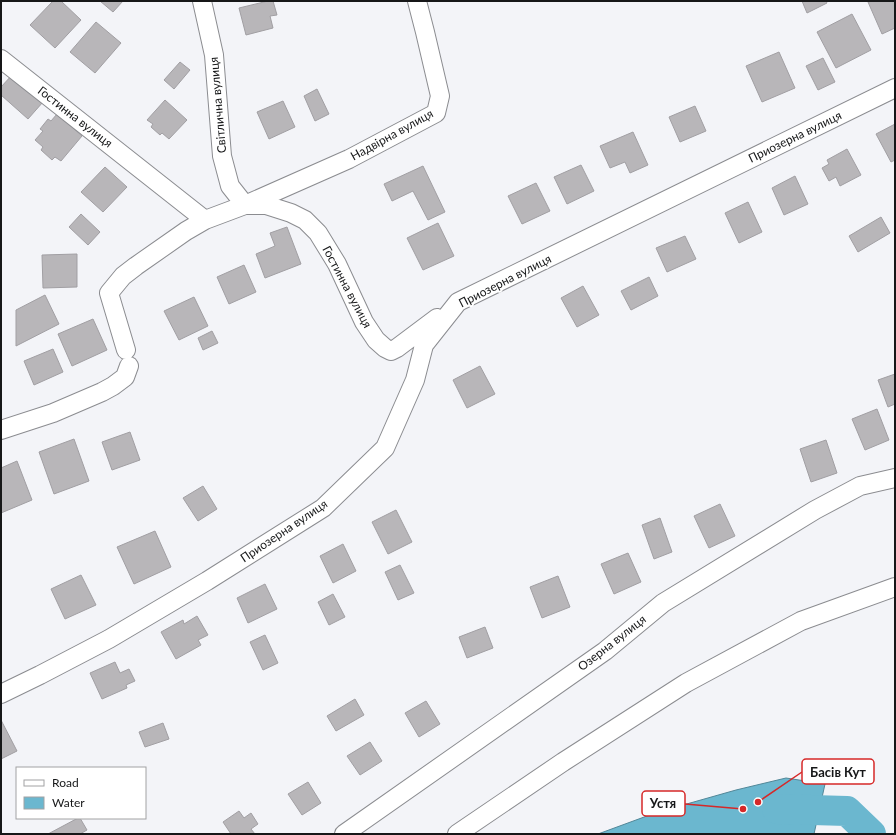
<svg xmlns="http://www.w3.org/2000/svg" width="896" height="835" viewBox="0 0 896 835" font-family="Lato,sans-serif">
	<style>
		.water { fill: #6bb7cf; stroke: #528798 }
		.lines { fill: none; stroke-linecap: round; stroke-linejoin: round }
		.river { stroke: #6bb7cf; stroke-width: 30 }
		.building { fill: #b8b6b9; stroke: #a19fa3 }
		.minor-casing { stroke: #8b8c90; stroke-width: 20 }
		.minor { stroke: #fff; stroke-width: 18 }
		.labels { text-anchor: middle; stroke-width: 4; stroke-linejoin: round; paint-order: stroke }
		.street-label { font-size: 12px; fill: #161718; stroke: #fff }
		.leader { fill: none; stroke: #d62828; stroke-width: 1.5 }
		.callout-dot { fill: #d62828; stroke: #fff; stroke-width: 1.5 }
		.callout { fill: #fff; stroke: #d62828; stroke-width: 1.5 }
		.callout-label { font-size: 13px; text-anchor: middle; font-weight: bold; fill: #161718 }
	</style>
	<rect width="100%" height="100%" fill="#f3f4f8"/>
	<!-- water -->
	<path class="water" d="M786 778 825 784 814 834H598L655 813 736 790Z"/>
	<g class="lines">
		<!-- river -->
		<path class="river" d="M777 809 847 811 871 834"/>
	</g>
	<!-- building -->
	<path class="building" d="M53 1H61L81 20 55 48 30 25Z
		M100 1H123L113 12Z
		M268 1H273L277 15 270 16 273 28 246 35 239 8Z
		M802 1H826L827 3 807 13Z
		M872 1H895V28L882 34 868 2Z
		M852 14 871 50 836 68 817 32Z
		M96 22 121 43 95 73 70 52Z
		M779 52 795 88 762 102 746 66Z
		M823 58 835 82 818 90 806 66Z
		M180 62 190 70 174 89 164 80Z
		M12 75 43 102 28 119 1 95V87Z
		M317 89 329 114 315 121 304 96Z
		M165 100 187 120 169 139 162 133 160 135 151 127 153 124 147 120Z
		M283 101 295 127 269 139 257 112Z
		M695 106 706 131 680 142 669 117Z
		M57 114 82 136 61 161 55 157 52 160 41 150 43 147 35 140 43 131 40 129 48 119 51 121Z
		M895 124V160L891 162 876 134Z
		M633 132 648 165 630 173 625 162 610 168 600 146Z
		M847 149 861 175 840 186 836 177 829 181 822 168 829 164 827 160Z
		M581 165 594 191 567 204 554 177Z
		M423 166 445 212 428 220 413 191 392 201 384 184Z
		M105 167 127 187 103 212 81 192Z
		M795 176 808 204 784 215 772 188Z
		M536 183 550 211 522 224 508 196Z
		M748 202 762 232 739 243 725 213Z
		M81 214 100 232 88 245 69 227Z
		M881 217 890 233 858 252 849 236Z
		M438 223 454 256 423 270 407 238Z
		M287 227 301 264 265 278 256 254 275 246 270 233Z
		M685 236 696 259 667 272 656 248Z
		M77 254V287L43 288 42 255Z
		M244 265 256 292 229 304 217 277Z
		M649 277 658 296 631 310 621 291Z
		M583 286 599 315 577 327 561 298Z
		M45 295 59 324 16 346V310Z
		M194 297 208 326 179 340 164 311Z
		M93 319 107 350 72 366 58 334Z
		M212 331 218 343 203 350 198 338Z
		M53 349 63 372 34 385 24 361Z
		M480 366 495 394 467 408 453 380Z
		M895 374V404L888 407 878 380Z
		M877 409 889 440 865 450 852 419Z
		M130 432 140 460 112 470 102 442Z
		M74 439 89 481 54 494 39 452Z
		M826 440 837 473 811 482 800 449Z
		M17 461 32 500 1 513V468Z
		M203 486 217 509 198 521 183 498Z
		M720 504 735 536 709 548 694 516Z
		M396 510 412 542 388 554 372 522Z
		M660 518 672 552 654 559 642 525Z
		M155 531 171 567 134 584 117 547Z
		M343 544 356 571 333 583 320 556Z
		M628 553 641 582 614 594 601 564Z
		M400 565 414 593 398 600 385 572Z
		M81 575 96 605 65 619 51 589Z
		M558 576 570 607 542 618 530 587Z
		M265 584 277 609 248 623 237 598Z
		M333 594 345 617 329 625 318 602Z
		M197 616 208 635 198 640 201 645 176 659 161 632 183 620 184 624Z
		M485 627 493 648 467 658 459 637Z
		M265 635 278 663 263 670 250 642Z
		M115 662 120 673 129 669 135 681 126 685 127 688 102 699 90 673Z
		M355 699 364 715 336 731 327 716Z
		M426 701 440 724 419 737 405 713Z
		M1 720 17 751 1 759Z
		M163 723 169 739 145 747 139 732Z
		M370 742 382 761 360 775 347 756Z
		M308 782 321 803 302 815 288 794Z
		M239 811 244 818 251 813 258 824 251 829 255 834H231L223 822Z
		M78 818H80L87 830 80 834H48Z"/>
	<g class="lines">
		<defs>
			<path id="minor" d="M202 1 214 55 222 156 230 186 245 205 349 159 436 113 440 96 425 32 417 1
				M1 59 205 220
				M126 350 109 293 123 276 136 266 186 231 205 220 245 205H266L291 213 305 220 318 233 337 264 364 322 376 340 385 348 391 351 397 348 437 318
				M1 430 53 413 102 392 113 386 125 377 129 366
				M1 694 40 675 109 639 207 581 323 508 385 448 415 380 424 345 458 302 895 88
				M344 834 605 651 663 603 815 510 860 486 895 478
				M457 834 563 762 686 683 801 621 895 587"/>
		</defs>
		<!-- minor casing -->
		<use href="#minor" class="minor-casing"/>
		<!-- minor -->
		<use href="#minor" class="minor"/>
	</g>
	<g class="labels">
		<!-- street labels -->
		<g class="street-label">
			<text transform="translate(218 105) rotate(-95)" y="4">Світлична вулиця</text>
			<text transform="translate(75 117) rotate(38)" y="4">Гостинна вулиця</text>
			<text transform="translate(392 135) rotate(-29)" y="4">Надвірна вулиця</text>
			<text transform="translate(795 137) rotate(-26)" y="4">Приозерна вулиця</text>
			<text transform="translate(505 281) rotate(-27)" y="4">Приозерна вулиця</text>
			<text transform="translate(347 287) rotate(62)" y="4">Гостинна вулиця</text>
			<text transform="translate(284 531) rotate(-34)" y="4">Приозерна вулиця</text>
			<text transform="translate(612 643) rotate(-38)" y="4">Озерна вулиця</text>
		</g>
	</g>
	<!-- callouts -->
	<path class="leader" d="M758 802L802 772M743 809L685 804"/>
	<g class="callout-dot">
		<circle cx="758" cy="802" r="4"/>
		<circle cx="743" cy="809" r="4"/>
	</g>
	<g class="callout">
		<rect x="802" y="759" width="72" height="25" rx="4"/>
		<rect x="642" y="791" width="43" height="25" rx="4"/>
	</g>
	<g class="callout-label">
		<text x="838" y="777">Басів Кут</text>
		<text x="663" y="808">Устя</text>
	</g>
	<!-- border -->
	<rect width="896" height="835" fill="none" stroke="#161718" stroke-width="4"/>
	<!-- legend -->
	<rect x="16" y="767" width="130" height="52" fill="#ffffff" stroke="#a2a2a3"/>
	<rect x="24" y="780" width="20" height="6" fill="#ffffff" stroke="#a2a2a3"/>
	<text x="52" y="787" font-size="12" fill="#161718">Road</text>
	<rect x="24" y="797" width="20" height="12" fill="#6bb7cf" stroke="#a2a2a3"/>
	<text x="52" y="807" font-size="12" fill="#161718">Water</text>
</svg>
